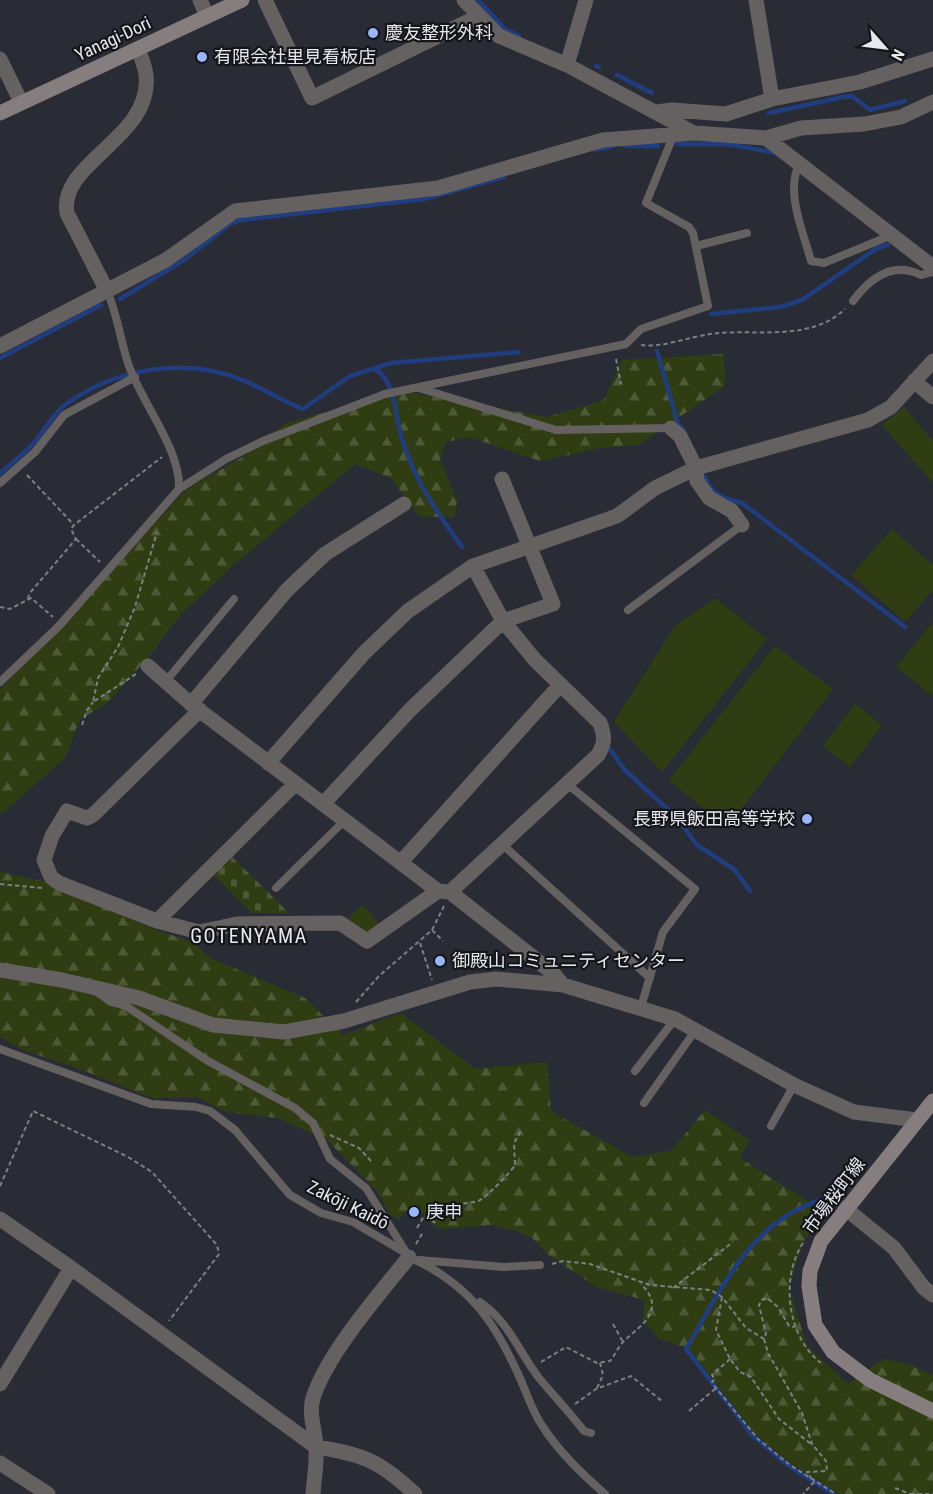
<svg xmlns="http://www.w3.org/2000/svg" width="933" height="1494" viewBox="0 0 933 1494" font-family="'Roboto Condensed','Noto Sans JP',sans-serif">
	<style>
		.forest { fill: url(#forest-firs) }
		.cemetery { fill: url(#cemetery-stones) }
		.park { fill: #303d13 }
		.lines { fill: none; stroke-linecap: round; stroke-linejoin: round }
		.stream { stroke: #203d80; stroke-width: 4.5 }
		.path { stroke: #7d7f86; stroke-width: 2; stroke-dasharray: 4.5 3; stroke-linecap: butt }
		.lane { stroke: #666161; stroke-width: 8 }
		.street { stroke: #666161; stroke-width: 15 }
		.secondary { stroke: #867e7e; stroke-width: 15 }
		.poi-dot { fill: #99b5fd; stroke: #131518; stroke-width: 2 }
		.labels { text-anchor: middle; stroke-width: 4.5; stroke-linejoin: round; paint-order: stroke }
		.poi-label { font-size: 18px; fill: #e6e8ee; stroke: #131518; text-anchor: start }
		.street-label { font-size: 18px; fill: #e6e8ee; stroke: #131518 }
		.neighbourhood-label { font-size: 20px; letter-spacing: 1.5px; fill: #e6e8ee; stroke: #131518 }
	</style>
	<defs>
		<pattern id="forest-firs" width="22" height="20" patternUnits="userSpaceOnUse" patternTransform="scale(1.5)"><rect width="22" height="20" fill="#303d13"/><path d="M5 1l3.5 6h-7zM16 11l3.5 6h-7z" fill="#4e5936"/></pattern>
		<pattern id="cemetery-stones" width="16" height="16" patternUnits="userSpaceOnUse" patternTransform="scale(1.5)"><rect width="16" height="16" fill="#303d13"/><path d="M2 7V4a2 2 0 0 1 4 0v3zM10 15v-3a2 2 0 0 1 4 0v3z" fill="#4e5936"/></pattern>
	</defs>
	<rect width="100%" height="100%" fill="#292c34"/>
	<!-- forest -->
	<path class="forest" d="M724 354 725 386 638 445 600 448 540 461 469 437 446 442 440 459 457 501 454 518 419 516 391 478 355 464 237 562 181 614 147 659 105 705 80 719 65 758 3 813 0 812V689L61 628 177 499 190 487 246 455 286 423 403 391 547 417 604 400 622 360Z
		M0 872 47 882 156 930 193 942 210 958 305 998 343 1035 401 1013 475 1069 547 1062 551 1111 632 1157 671 1151 705 1110 749 1140 740 1158 810 1203 815 1222 802 1245 789 1288 807 1346 848 1384 883 1359 908 1364 933 1375V1494H839L790 1463 755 1434 689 1349 658 1338 643 1320 644 1300 597 1287 551 1257 532 1238 517 1231 490 1225 441 1229 422 1219 425 1214 411 1206 399 1219 390 1216 378 1192 327 1140 277 1118 225 1112 198 1097 151 1098 85 1071 23 1050 0 1037Z"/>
	<!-- cemetery -->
	<path class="cemetery" d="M230 855 289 913H252L212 874Z"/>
	<!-- park -->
	<path class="park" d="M904 407 933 441V483L882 425Z
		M892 529 933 565V590L905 622 851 575Z
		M715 598 767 639 662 772 614 722 675 626Z
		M933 622V696L896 667Z
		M775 646 833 689 727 828 669 780Z
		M855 704 882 725 850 767 823 746Z
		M362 905 381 925 366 938 348 918Z"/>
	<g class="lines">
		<!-- stream -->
		<path class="stream" d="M478 0 505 29 519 36
			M596 66 599 67
			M617 75 652 93
			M769 113 843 97 852 96 870 110 905 101
			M677 144H727L776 153
			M625 146H658
			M595 150 613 146
			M120 299 184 260 230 224 241 220 424 199 504 177
			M711 314 780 307 802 300 877 248 888 245
			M657 351 678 424 683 430
			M0 358 101 305
			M375 369C396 382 395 413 401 436 415 482 435 509 462 547
			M0 473C13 462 27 452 37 439 47 427 53 414 66 404 117 368 186 356 245 381 264 389 283 402 303 409L350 376 391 363 519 352
			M705 477C712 495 724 499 742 503L905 627
			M609 748 624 769 678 819 697 845 735 870 750 891
			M821 1199C810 1204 798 1208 788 1215 740 1244 714 1302 686 1349L753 1436 789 1466 834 1494"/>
		<!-- path -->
		<path class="path" d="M641 345C662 348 689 337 710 334 754 328 809 343 845 309
			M616 359 621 384
			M27 475 74 525
			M76 539 100 562
			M28 599 29 594 76 539 71 529 74 525 162 457
			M0 607 10 609 31 598 53 617
			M136 674 93 702 98 678 118 647 135 607 157 532
			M82 725 87 710 93 702
			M0 884 42 888
			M432 930 443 941
			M420 943 432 980
			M356 1002 379 976 432 930 444 906
			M330 1135 359 1148 371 1161
			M0 1186 33 1111 128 1157 152 1172 217 1245 219 1254 169 1321
			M432 1221C448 1199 455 1207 478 1201 484 1200 512 1171 515 1165L514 1143 522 1129
			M417 1228 424 1216 436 1223
			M803 1243C780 1278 787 1337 821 1363
			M416 1244 423 1232
			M552 1264 563 1261 590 1264 650 1285 711 1290 722 1297 746 1328 764 1339 766 1334 759 1305 762 1300 767 1298 778 1307 789 1326 794 1327 796 1324
			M673 1288 733 1242
			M722 1297 716 1330 730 1359 740 1372 751 1377 779 1419 811 1444
			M613 1324 623 1342
			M764 1339 768 1353 802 1413 812 1444 826 1461 827 1471 807 1472 814 1482 803 1494
			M730 1359 712 1375 715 1379 712 1382 716 1388 758 1439 790 1465 836 1494
			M541 1362 566 1347 597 1363 610 1361C615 1355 618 1347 624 1341 642 1324 667 1310 641 1284
			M597 1388 603 1375 600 1363
			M575 1404 596 1389 631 1376 663 1402
			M689 1411 716 1388
			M895 1488 910 1494
			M910 1494H933"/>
		<!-- lane -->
		<path class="lane" d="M798 167C786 194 804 234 811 261L824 263 892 235
			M696 246 747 233
			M107 291C118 315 120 341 129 366 142 403 181 450 179 489
			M853 301C870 278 893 261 921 275L933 272
			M419 388 556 430 671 428
			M0 483 35 452 64 415 135 377
			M628 610 742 525
			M166 681 234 599
			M0 682 59 626 179 489 226 459 263 441 385 394 626 344 641 329 708 306 693 233 689 227 646 203 674 134
			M566 783 695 889 663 932 641 1007
			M503 845 650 978
			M276 888 344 821
			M97 992 111 1002 126 1006 208 1061 295 1108 313 1123 330 1159 366 1188 406 1252
			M0 1049 151 1104 196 1107 210 1111 235 1130 290 1195 321 1213 353 1222 406 1253 409 1257C468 1283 494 1320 520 1378 527 1394 533 1413 543 1427 559 1452 583 1475 605 1494
			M635 1071 675 1019
			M644 1103 695 1031
			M771 1126 794 1085
			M419 1260 504 1267 540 1265
			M480 1302C509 1322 519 1352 539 1378 554 1396 570 1413 584 1431L591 1433"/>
		<!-- street -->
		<path class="street" d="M200 0 207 16
			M265 0 312 98 479 16
			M464 0 499 36 567 65 694 133
			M756 0 772 99
			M0 59 21 102
			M567 65 586 0
			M657 112 672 110 726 114 772 99 860 82 933 59
			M766 138 933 267
			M107 291 67 213C58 162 153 138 146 75 145 66 141 57 138 49
			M0 346 166 260 235 211 438 188 603 140 694 133 766 138 801 128 864 124 901 117 933 102
			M914 381 933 397
			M671 428 680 436 696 468 697 481 709 498 732 511 742 525
			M473 566 617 516 655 488 696 468 868 420 891 407 933 361
			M148 666 191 704 438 891 450 892 553 973 563 985
			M191 704 287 590 325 554 404 504
			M200 710 93 815 87 818 67 811 52 836 44 860 51 877 59 883 157 921 295 784
			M268 763 364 653 408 611 473 566 503 621 535 660 600 723C605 736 605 743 598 755L450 892
			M323 804 410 710 503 621 553 604 502 479
			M401 862 560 685
			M157 921 199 932 237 924 340 923 367 941 438 891
			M0 970 62 980 139 998 213 1025 284 1032 344 1021 470 982 496 979 563 985 675 1019 794 1085 854 1112 917 1120
			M845 1208 894 1248 924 1288 933 1295
			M0 1219 71 1268
			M0 1384 71 1268 316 1447C363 1454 380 1461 415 1494
			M0 1463 48 1494
			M313 1494C314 1479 317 1463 316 1448 316 1432 308 1414 313 1398 328 1352 379 1295 409 1257"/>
		<!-- secondary -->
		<path class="secondary" d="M0 113 242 0
			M933 1101 821 1241 810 1271 809 1286 815 1325 833 1352 870 1380 933 1411"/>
	</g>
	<!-- markers -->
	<g class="poi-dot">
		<circle cx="373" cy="33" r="6"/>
		<circle cx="202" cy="57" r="6"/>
		<circle cx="807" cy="819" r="6"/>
		<circle cx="440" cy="961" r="6"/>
		<circle cx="414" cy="1212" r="6"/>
	</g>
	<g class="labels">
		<!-- poi labels -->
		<g class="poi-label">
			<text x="385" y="39">慶友整形外科</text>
			<text x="214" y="63">有限会社里見看板店</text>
			<text x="795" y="825" text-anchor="end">長野県飯田高等学校</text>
			<text x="452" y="967">御殿山コミュニティセンター</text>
			<text x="426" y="1218">庚申</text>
		</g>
		<!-- street labels -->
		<g class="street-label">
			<text transform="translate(113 39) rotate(-25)" y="6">Yanagi-Dori</text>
			<text transform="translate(834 1196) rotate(-53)" y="6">市場桜町線</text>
			<text transform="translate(348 1205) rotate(26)" y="6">Zakōji Kaidō</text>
		</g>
		<!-- neighbourhood labels -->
		<g class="neighbourhood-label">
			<text x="249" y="943">GOTENYAMA</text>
		</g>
	</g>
	<!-- north arrow -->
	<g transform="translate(885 48) rotate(118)" stroke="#131518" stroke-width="4.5" paint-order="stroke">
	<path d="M0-4.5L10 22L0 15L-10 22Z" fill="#e6e8ee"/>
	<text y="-9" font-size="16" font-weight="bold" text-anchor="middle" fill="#e6e8ee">N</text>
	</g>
</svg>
